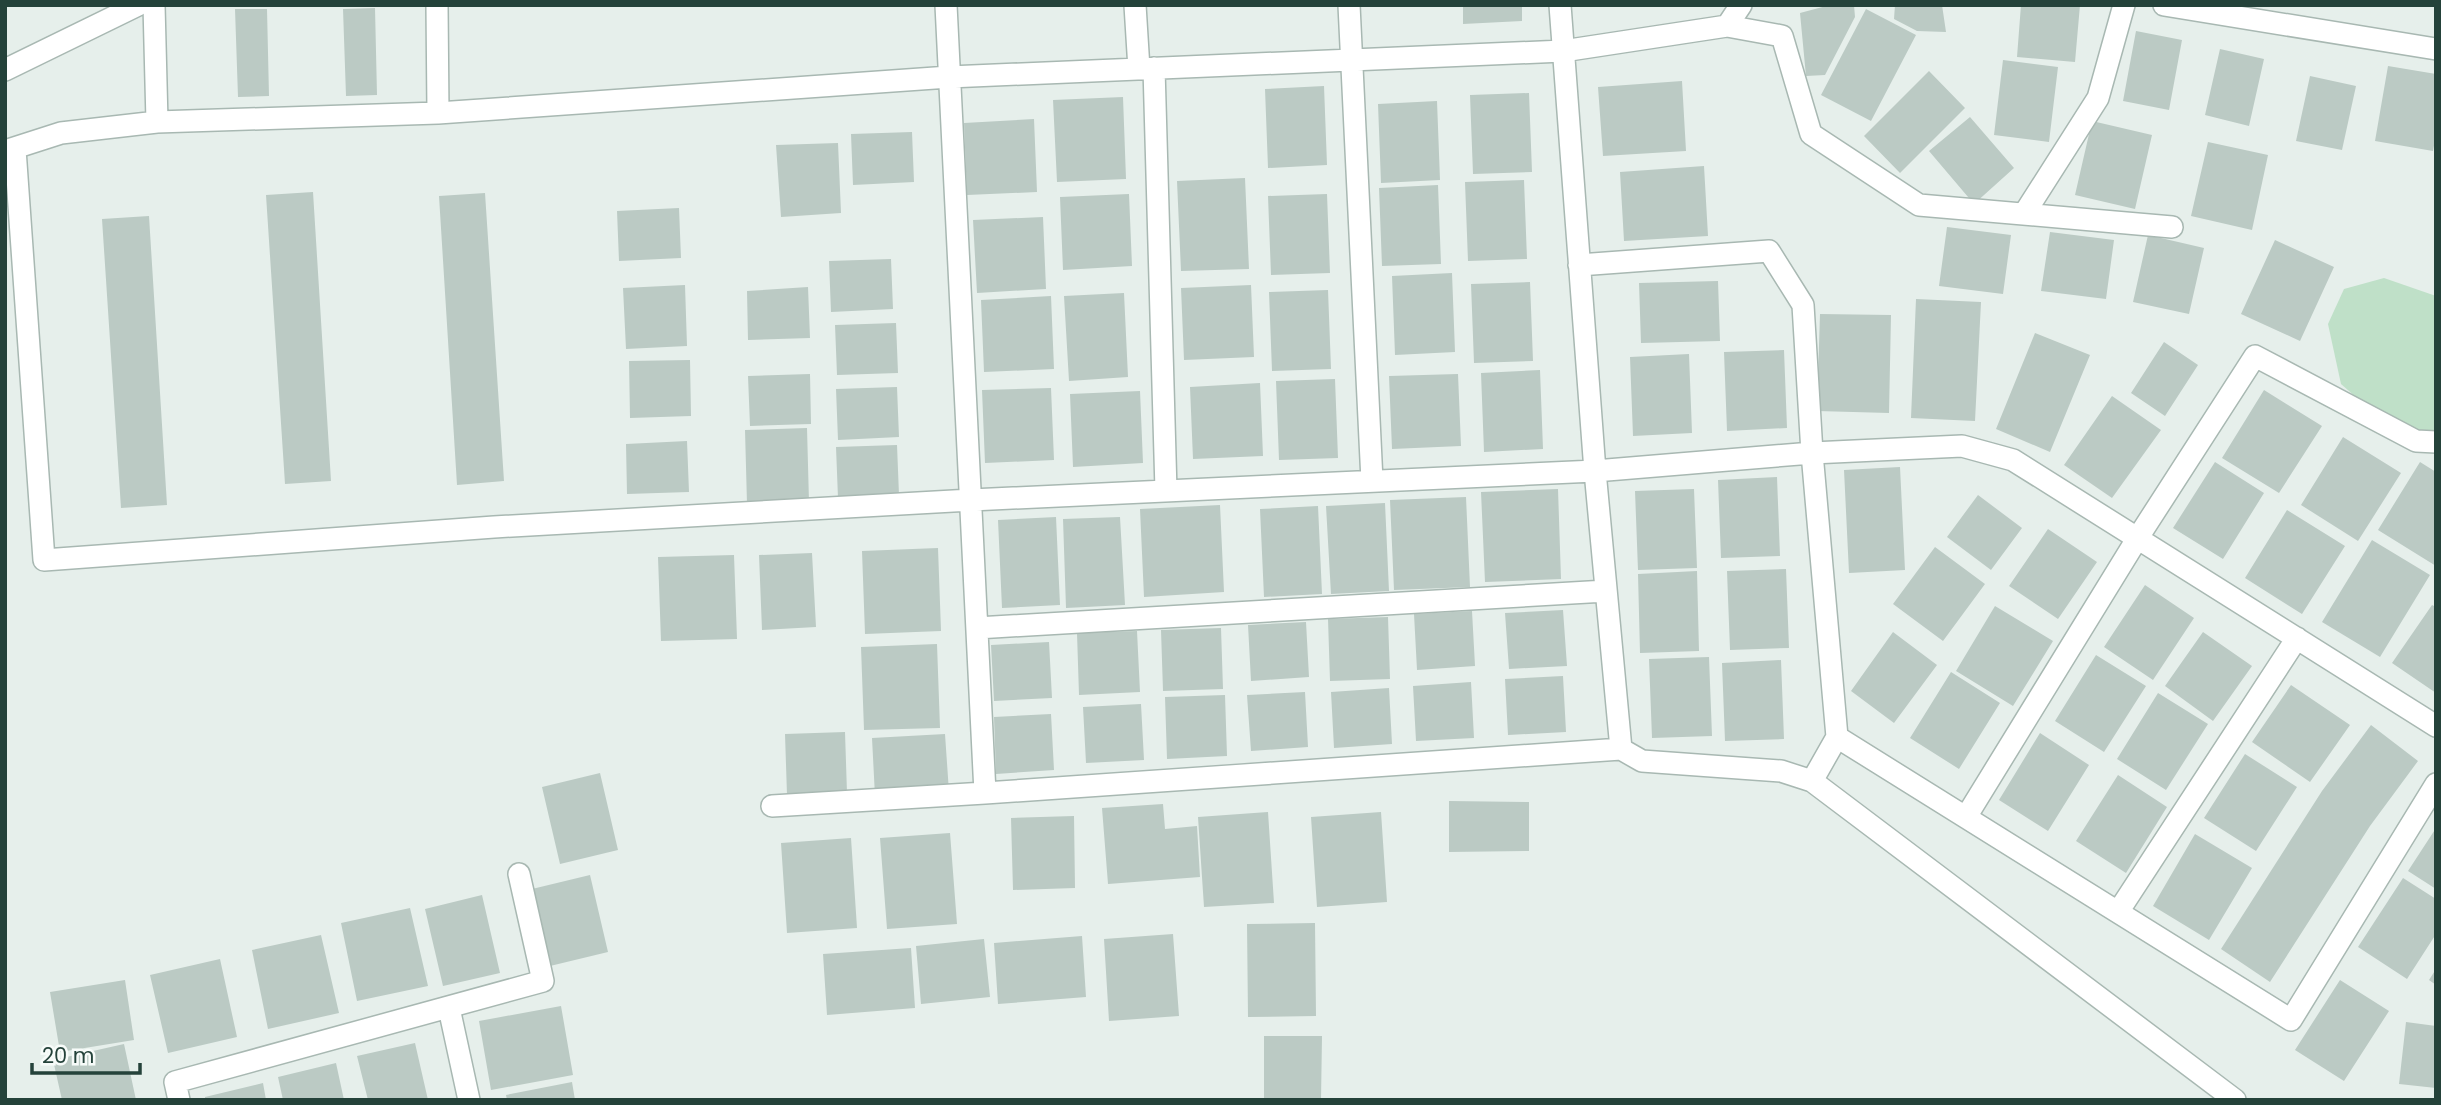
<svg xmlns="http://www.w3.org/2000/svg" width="2441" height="1105" viewBox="0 0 2441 1105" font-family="Poppins,sans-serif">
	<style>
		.green { fill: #bfe0c8 }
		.building { fill: #bbcac4 }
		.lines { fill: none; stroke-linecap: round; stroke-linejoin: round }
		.minor-casing { stroke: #a8b8b2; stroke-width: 24 }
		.minor { stroke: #fff; stroke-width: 21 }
	</style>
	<rect width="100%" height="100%" fill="#e6efeb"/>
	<!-- green -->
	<path class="green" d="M2384 278 2436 296V452L2390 427 2341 384 2328 324 2344 289Z"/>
	<!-- building -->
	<path class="building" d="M1463 5H1522V21L1463 24Z
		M1830 5H1854L1855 17 1825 75 1806 76 1800 13Z
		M1895 5H1942L1946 32 1917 31 1894 19Z
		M2021 5H2080L2075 62 2017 57Z
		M375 8 377 95 346 96 343 9Z
		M235 9H267L269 96 238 97Z
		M1866 9 1916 35 1871 121 1821 95Z
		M2136 31 2182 40 2169 110 2123 101Z
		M2220 49 2264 59 2249 126 2205 115Z
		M2003 60 2058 67 2049 142 1994 135Z
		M2388 66 2436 74V135L2433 151 2375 141Z
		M1929 71 1965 108 1900 173 1864 136Z
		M2310 76 2356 86 2342 150 2296 141Z
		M1682 81 1686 151 1603 156 1598 87Z
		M1324 86 1327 165 1268 168 1265 89Z
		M1529 93 1532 172 1473 174 1470 95Z
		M1123 97 1126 179 1057 182 1053 100Z
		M1437 101 1440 180 1381 183 1378 104Z
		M1970 117 2014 168 1974 204 1929 151Z
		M1034 119 1037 192 967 195 964 123Z
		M2092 121 2152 135 2135 209 2075 195Z
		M912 132 914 182 853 185 851 134Z
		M2208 142 2268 155 2252 230 2191 216Z
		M838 143 841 213 781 217 776 145Z
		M1704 166 1708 236 1624 241 1620 172Z
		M1245 178 1249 269 1181 271 1177 181Z
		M1524 180 1527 259 1468 261 1465 182Z
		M1438 185 1441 264 1382 266 1379 188Z
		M313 192 331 481 285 484 266 195Z
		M485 193 504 481 457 485 439 196Z
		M1129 194 1132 266 1063 270 1060 197Z
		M1327 194 1330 273 1271 275 1268 196Z
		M679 208 681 258 619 261 617 211Z
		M149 216 167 505 121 508 102 219Z
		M1043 217 1046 289 977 293 973 220Z
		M1947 227 2011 235 2003 294 1939 286Z
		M2050 232 2114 240 2106 299 2041 291Z
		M2148 235 2204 248 2189 314 2133 302Z
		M2275 240 2334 267 2300 341 2241 314Z
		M891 259 893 309 831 312 829 261Z
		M1452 273 1455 352 1395 355 1392 276Z
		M1718 281 1720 341 1641 343 1639 283Z
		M1530 282 1533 361 1474 363 1471 284Z
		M685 285 687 346 626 349 623 288Z
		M1251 285 1254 357 1184 360 1181 288Z
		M808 287 810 338 748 340 747 291Z
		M1328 290 1331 369 1272 371 1269 292Z
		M1124 293 1128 377 1069 381 1064 296Z
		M1051 296 1054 369 984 372 981 300Z
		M1916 299 1981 302 1975 421 1911 418Z
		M1820 314 1891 315 1889 413 1817 411Z
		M896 323 898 373 837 375 835 325Z
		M2035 333 2090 355 2050 452 1996 429Z
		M2164 342 2198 365 2165 416 2131 393Z
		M1784 350 1787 428 1727 431 1724 352Z
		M1689 354 1692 433 1633 436 1630 357Z
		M690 360 691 416 630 418 629 361Z
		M1540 370 1543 449 1484 452 1481 373Z
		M810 374 811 424 750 426 748 376Z
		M1458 374 1461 446 1392 449 1389 376Z
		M1335 379 1338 458 1279 460 1276 381Z
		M1260 383 1263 456 1193 459 1190 387Z
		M897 387 899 437 838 440 836 389Z
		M1051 388 1054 460 985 463 982 390Z
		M2264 390 2322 426 2279 493 2222 458Z
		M1140 391 1143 463 1073 467 1070 394Z
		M2112 396 2161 430 2112 498 2064 465Z
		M807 428 809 502 747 504 745 430Z
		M2343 437 2401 473 2358 541 2301 505Z
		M687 441 689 492 627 494 626 444Z
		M897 445 899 495 838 498 836 447Z
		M2215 462 2264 493 2223 559 2173 528Z
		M2420 462 2436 472V566L2378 530Z
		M1900 467 1905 570 1849 573 1844 470Z
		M1777 477 1780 556 1721 558 1718 480Z
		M1558 489 1561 579 1485 582 1481 492Z
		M1694 489 1697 568 1638 570 1635 491Z
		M1978 495 2022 528 1991 570 1947 537Z
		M1466 497 1470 587 1394 590 1390 500Z
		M1385 503 1389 591 1331 594 1326 506Z
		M1220 505 1224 592 1144 597 1140 509Z
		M1318 506 1322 594 1264 597 1260 509Z
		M2287 510 2345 546 2302 614 2245 578Z
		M1056 517 1060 605 1002 608 998 520Z
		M1120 517 1125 605 1066 608 1063 519Z
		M2048 529 2097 562 2058 619 2009 586Z
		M2372 540 2430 575 2380 657 2322 622Z
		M1935 547 1985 584 1943 641 1893 604Z
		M938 548 941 631 865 634 862 551Z
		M812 553 816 627 762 630 759 555Z
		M734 555 737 639 661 641 658 557Z
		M1786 569 1789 648 1730 650 1727 571Z
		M1697 571 1699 651 1640 653 1638 574Z
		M2145 585 2194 618 2153 680 2104 647Z
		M2432 605 2436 607V693L2392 663Z
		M1995 606 2053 641 2013 706 1956 671Z
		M1563 610 1567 666 1509 669 1505 613Z
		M1472 611 1475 666 1417 670 1414 614Z
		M1388 617 1390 679 1330 681 1328 619Z
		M1306 622 1309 677 1251 681 1248 625Z
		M1221 628 1223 689 1163 691 1161 630Z
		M1137 631 1140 692 1079 695 1077 633Z
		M1893 632 1937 665 1894 723 1851 691Z
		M2203 632 2252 666 2213 721 2165 686Z
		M1049 642 1052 698 994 701 991 645Z
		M937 644 940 728 864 730 861 647Z
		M2096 655 2146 686 2104 752 2055 721Z
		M1709 657 1712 736 1652 738 1649 659Z
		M1781 660 1784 739 1725 741 1722 663Z
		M1951 672 2000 703 1959 769 1910 738Z
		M1563 676 1566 732 1508 735 1505 679Z
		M1471 682 1474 738 1416 741 1413 686Z
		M2291 685 2350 725 2310 782 2252 742Z
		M1389 688 1392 744 1334 748 1331 692Z
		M1305 692 1308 747 1251 751 1247 695Z
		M2158 693 2208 724 2166 790 2117 759Z
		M1225 695 1227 756 1167 759 1165 697Z
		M1141 704 1144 760 1086 763 1083 707Z
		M1051 714 1054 770 996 774 994 717Z
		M2371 725 2418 761 2370 826 2270 982 2221 949 2322 791Z
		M845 732 847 793 787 795 785 734Z
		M2040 733 2089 765 2048 831 1999 800Z
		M945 734 949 792 875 796 872 738Z
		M2245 754 2297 787 2256 851 2204 818Z
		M600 773 618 850 560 864 542 787Z
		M2118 775 2167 807 2126 873 2076 841Z
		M1449 801 1529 802V851L1449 852Z
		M1163 804 1165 829 1197 826 1200 877 1108 884 1102 808Z
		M1268 812 1274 903 1204 907 1198 817Z
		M1381 812 1387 902 1317 907 1311 817Z
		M1074 816 1075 888 1013 890 1011 818Z
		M2436 828V889L2408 871Z
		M950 833 957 924 887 929 880 838Z
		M2195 834 2252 868 2209 940 2153 906Z
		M851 838 857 928 787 933 781 843Z
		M590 875 608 952 550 966 532 889Z
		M2403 878 2436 899V934L2407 979 2358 947Z
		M482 895 500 973 443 986 425 909Z
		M410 908 428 986 357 1001 341 923Z
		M1315 923 1316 1016 1248 1017 1247 924Z
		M1173 934 1179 1016 1109 1021 1104 939Z
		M321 935 339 1013 268 1029 252 950Z
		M1082 936 1086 997 998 1004 994 943Z
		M984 939 990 997 921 1004 916 946Z
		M911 948 915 1008 827 1015 823 954Z
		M220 959 237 1037 168 1053 150 975Z
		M2436 969V985L2429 980Z
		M125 980 134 1040 60 1052 50 992Z
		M2340 980 2389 1011 2344 1081 2295 1050Z
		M561 1006 573 1075 491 1090 479 1021Z
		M2406 1022 2436 1026V1088L2399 1084Z
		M1264 1036H1322L1321 1100H1264Z
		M415 1043 428 1100H368L357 1056Z
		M124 1044 136 1100H62L53 1060Z
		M336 1063 344 1100H283L278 1077Z
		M572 1082 575 1100H507L506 1095Z
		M263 1083 266 1100H205V1097Z"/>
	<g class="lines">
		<defs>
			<path id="minor" d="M154 5 157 122
				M437 5 438 113
				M946 5 985 793
				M1135 5 1139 69
				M1349 5 1372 481
				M1560 5 1595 471 1621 749
				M2164 5 2436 49
				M1727 26 1782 36 1811 134 1919 205 2172 227
				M1154 68 1166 491
				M5 70 138 5
				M15 149 44 560 494 527 971 500 1595 471 1812 453 1962 446 2013 460 2436 726
				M5 151 61 133 157 122 438 113 949 77 1563 51 1727 26 1741 5
				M2024 214 2098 98 2124 5
				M1579 265 1769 251 1803 305 1812 453 1837 737 1812 781
				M977 628 1606 591
				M1837 737 2291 1020 2436 784
				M772 806 985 793 1621 749 1642 761 1781 771 1812 781 2235 1100
				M1966 817 2137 539 2255 356 2416 441 2436 442
				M2118 912 2297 638
				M449 1008 469 1100
				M179 1100 175 1082 543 981 519 874"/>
		</defs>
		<!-- minor casing -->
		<use href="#minor" class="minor-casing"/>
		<!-- minor -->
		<use href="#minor" class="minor"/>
	</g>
	<!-- border -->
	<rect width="2441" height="1105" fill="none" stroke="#24423a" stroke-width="14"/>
	<!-- scale -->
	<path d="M32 1063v10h108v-10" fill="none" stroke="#24423a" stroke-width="3.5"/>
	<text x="42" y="1063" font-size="21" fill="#24423a" stroke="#f7fbf9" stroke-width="5" paint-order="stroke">20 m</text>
</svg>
